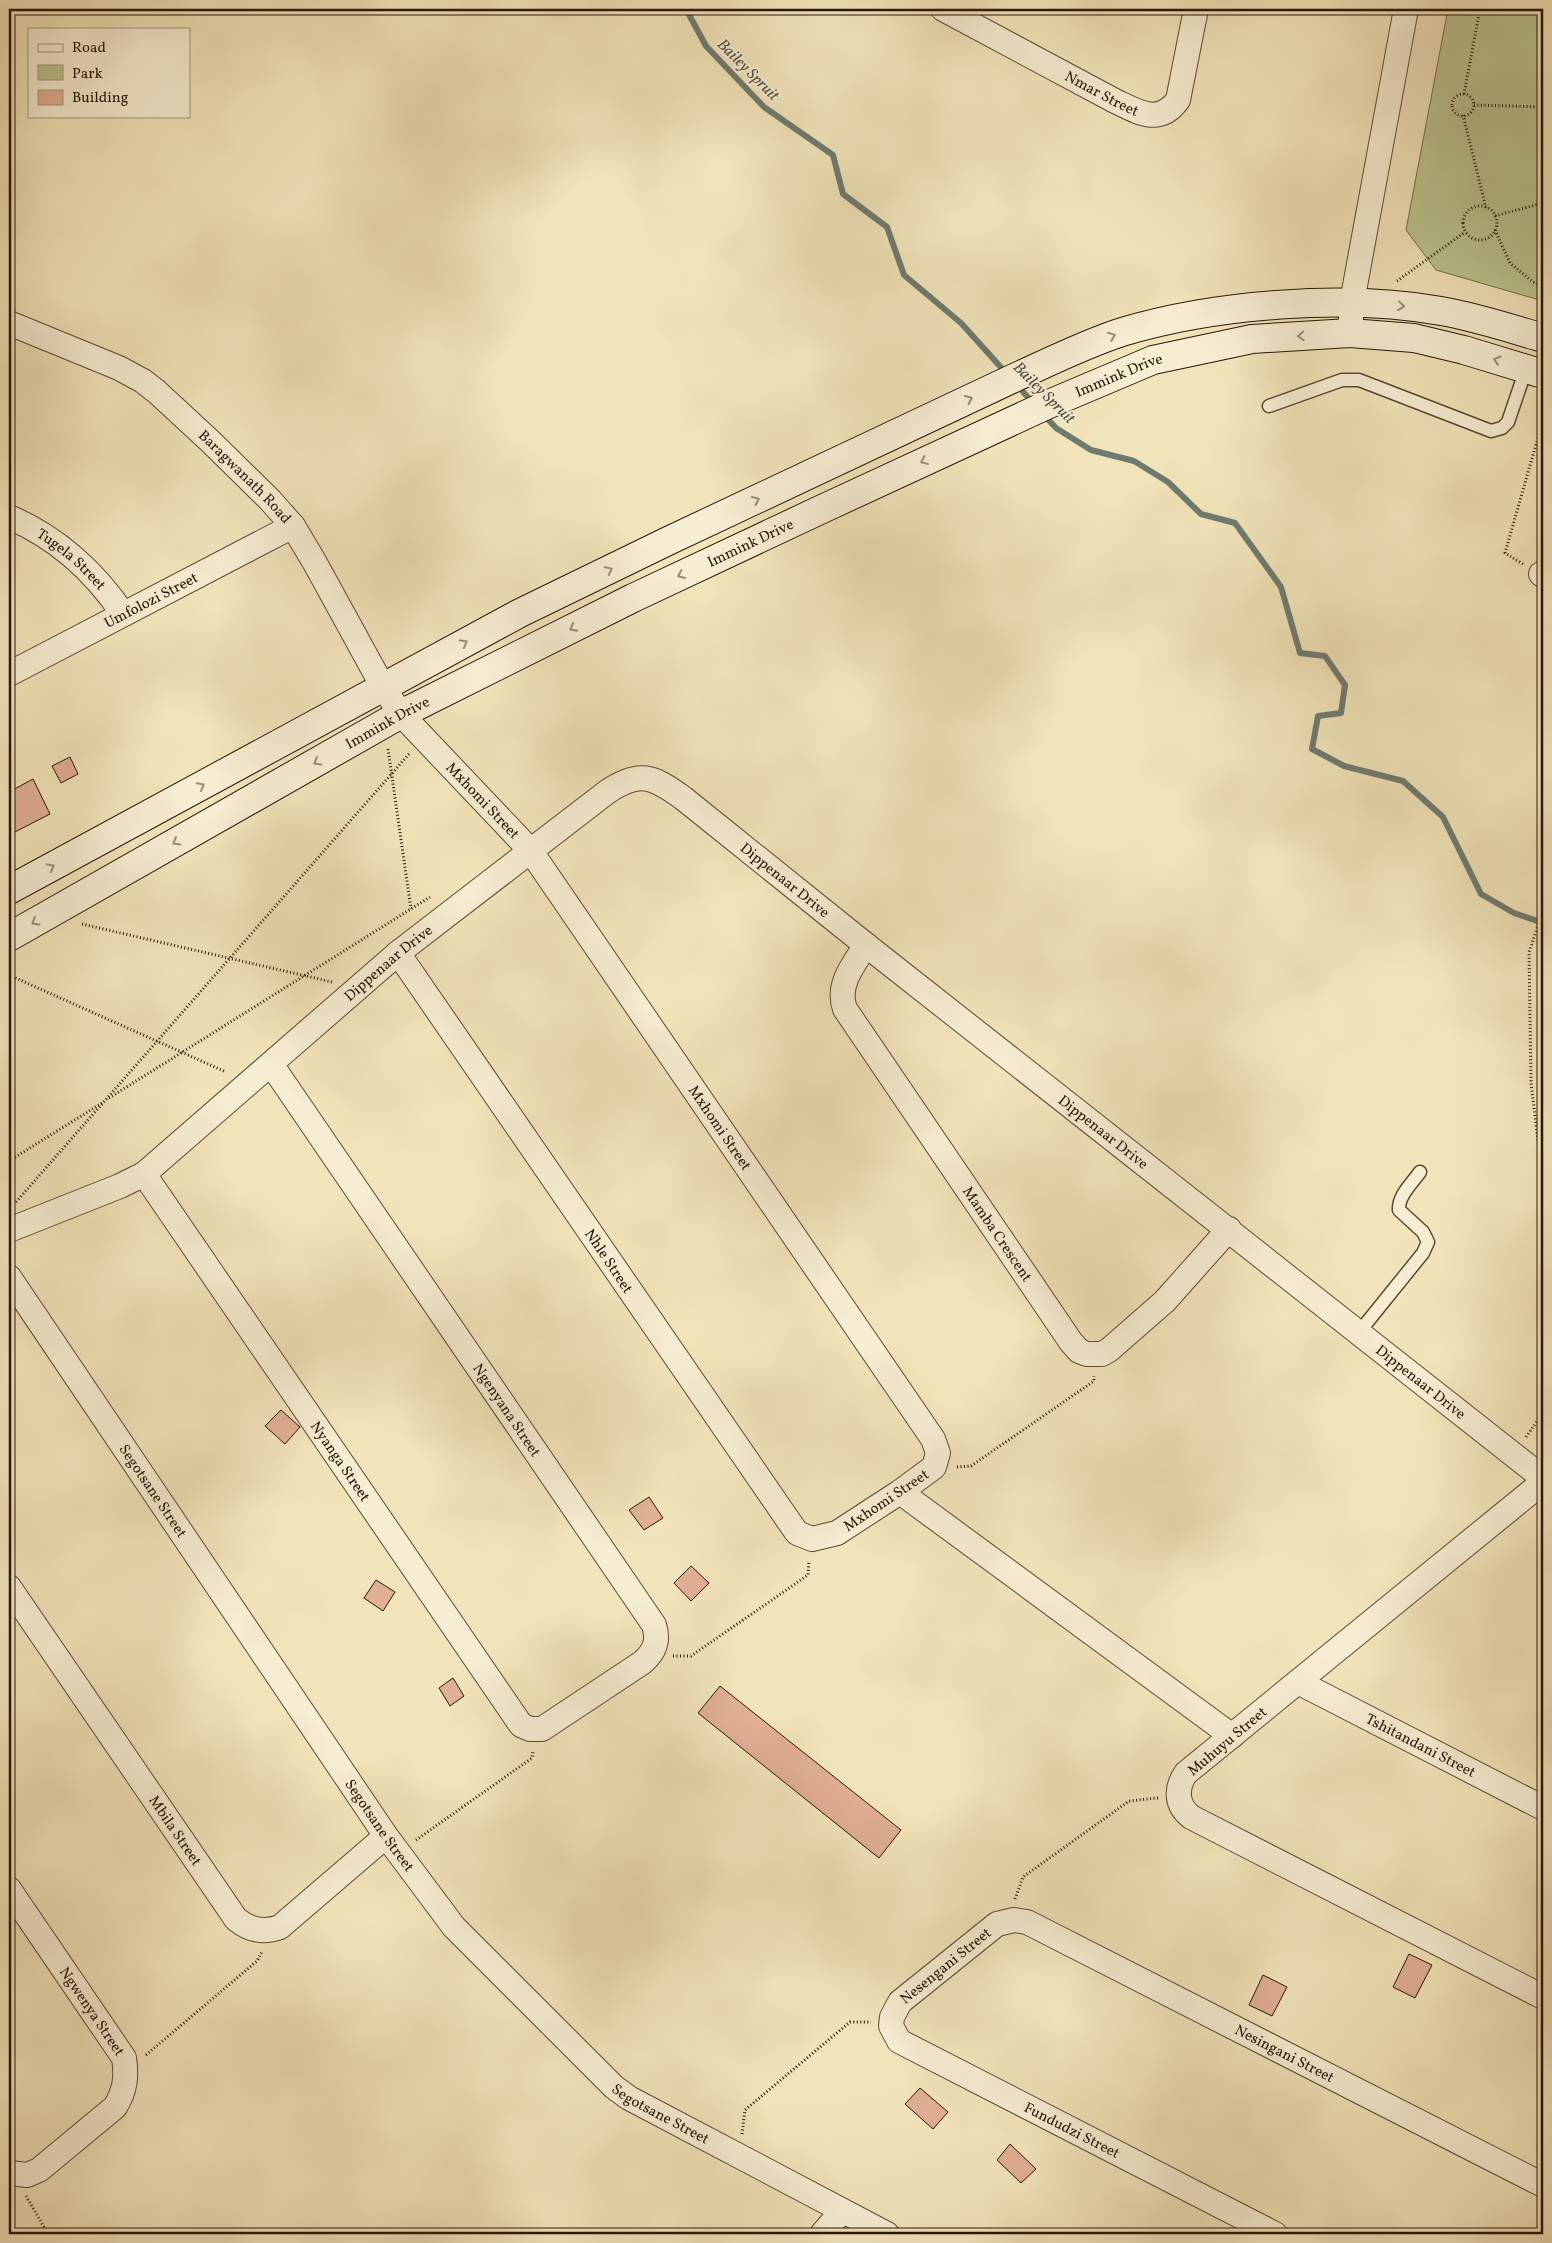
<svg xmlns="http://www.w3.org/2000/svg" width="1552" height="2243" viewBox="0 0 1552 2243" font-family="Vollkorn,serif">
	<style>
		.green { fill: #bbc48f; stroke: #726d4c }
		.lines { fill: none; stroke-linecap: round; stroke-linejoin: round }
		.stream { stroke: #6e7b70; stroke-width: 6 }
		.building { fill: #e1af94; stroke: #281608 }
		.service-casing { stroke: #5a4a34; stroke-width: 15 }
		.minor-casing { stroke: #5a4a34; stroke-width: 26 }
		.secondary-casing { stroke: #281608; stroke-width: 30 }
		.path { stroke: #281608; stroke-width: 3; stroke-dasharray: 1 2.5; stroke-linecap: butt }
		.service { stroke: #f7edd2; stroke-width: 12 }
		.minor { stroke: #f7edd2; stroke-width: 24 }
		.secondary { stroke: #f7edd2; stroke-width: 28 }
		.oneway { stroke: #9a8c77 }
		.labels { text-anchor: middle; stroke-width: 4; stroke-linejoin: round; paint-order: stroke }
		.street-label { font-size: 15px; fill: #281608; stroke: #f7edd2 }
		.water-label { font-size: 16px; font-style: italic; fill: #515145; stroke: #f7edd2 }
	</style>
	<rect width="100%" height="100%" fill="#f2e4ba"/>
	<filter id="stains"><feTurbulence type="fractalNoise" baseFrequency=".004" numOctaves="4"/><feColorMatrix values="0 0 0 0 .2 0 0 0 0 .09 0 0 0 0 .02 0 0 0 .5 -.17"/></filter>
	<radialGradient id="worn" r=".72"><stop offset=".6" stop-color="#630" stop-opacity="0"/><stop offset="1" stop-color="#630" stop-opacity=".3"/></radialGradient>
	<!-- green -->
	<path class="green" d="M1448 9H1543V301L1436 270 1406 230Z"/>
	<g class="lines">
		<!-- stream -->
		<path class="stream" d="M686 9 706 46 764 107 833 155 843 194 887 227 904 275 961 323 1007 374
			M1016 384 1034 404
			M1042 413 1056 428 1091 450 1134 461 1168 482 1201 514 1235 523 1281 587 1300 653 1325 656 1345 685 1341 713 1318 716 1312 749 1344 766 1403 781 1443 817 1481 894 1514 913 1543 923"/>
	</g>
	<!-- building -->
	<path class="building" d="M70 757 78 774 61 783 52 766Z
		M33 779 50 814 9 835V792Z
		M281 1410 300 1427 285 1444 265 1426Z
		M649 1497 663 1518 644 1530 629 1510Z
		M691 1566 709 1583 691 1601 674 1583Z
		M376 1580 395 1592 383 1611 364 1598Z
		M453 1678 464 1696 450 1706 439 1688Z
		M720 1686 901 1830 879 1858 698 1713Z
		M1409 1954 1432 1965 1415 1998 1393 1987Z
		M1263 1975 1287 1987 1272 2016 1249 2005Z
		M920 2088 948 2112 933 2129 905 2104Z
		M1010 2144 1036 2169 1021 2183 997 2160Z"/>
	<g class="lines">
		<defs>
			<path id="service" d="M1269 406 1342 380H1359L1491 431 1502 428 1508 422 1526 369
				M1360 1331 1423 1253 1428 1242 1423 1232 1399 1210C1398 1196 1412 1183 1420 1172"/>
			<g id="minor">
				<path id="s1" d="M943 9 1115 101C1138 112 1159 126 1178 100L1196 9"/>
				<path id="s2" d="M9 323 119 368 143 381 157 392 211 442 270 500 293 526 315 563 383 687 401 714 530 850 933 1439 938 1453 934 1467 900 1492 837 1533 812 1539 797 1533 398 953"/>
				<path d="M1350 333 1352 302 1406 9"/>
				<path id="s3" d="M9 517C56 537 95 572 123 614"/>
				<path d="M1541 574 1543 575"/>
				<path id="s4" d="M9 674 293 526"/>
				<path id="s5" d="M866 945C854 964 836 985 845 1009L1071 1342 1079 1351 1087 1354H1102L1109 1350 1165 1301 1229 1229"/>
				<path id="s6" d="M144 1174 521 1725 530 1729H542L643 1662C655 1651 659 1641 654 1625L271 1064"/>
				<path id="s7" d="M9 1230 120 1186 144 1174 398 953 607 792C639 770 653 776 683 798L866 945 1543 1478"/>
				<path id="s8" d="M9 1277 386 1836 454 1927 614 2087 629 2098 887 2234"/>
				<path d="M1543 1482 1186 1773C1175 1789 1176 1805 1191 1817L1543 1997"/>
				<path d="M900 1492 1232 1736"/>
				<path id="s9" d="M9 1587 236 1919C249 1930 264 1933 280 1927L386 1836"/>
				<path id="s10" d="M1298 1682 1543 1808"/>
				<path id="s11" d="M9 1889 124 2058C127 2077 125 2091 115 2107L39 2170 27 2175 9 2173"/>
				<path d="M822 2234 842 2211"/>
				<path id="s12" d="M1275 2234 899 2041 891 2026 892 2017 900 2002 997 1924 1014 1920 1027 1922 1543 2185"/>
			</g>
			<g id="secondary">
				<path d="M9 890 520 613 668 541 1014 378C1049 362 1085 344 1122 332 1215 304 1345 294 1441 311 1476 317 1509 328 1543 338"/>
				<path id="s13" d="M9 937 401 714 633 598 820 510 1049 404 1153 360 1252 339 1350 333 1414 338 1464 350 1543 374"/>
			</g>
		</defs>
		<!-- service casing -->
		<use href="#service" class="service-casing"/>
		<!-- minor casing -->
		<use href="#minor" class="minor-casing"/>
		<!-- secondary casing -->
		<use href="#secondary" class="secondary-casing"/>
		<!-- path -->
		<path class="path" d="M1464 94 1480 9
			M1452 105a11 11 0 1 1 22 0a11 11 0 1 1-22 0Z
			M1474 105 1543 107
			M1463 115 1486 208
			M1463 223a17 17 0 1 1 34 0a17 17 0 1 1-34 0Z
			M1495 216 1543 203
			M1495 230 1510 263 1533 282 1543 286
			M1397 281 1465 232
			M1523 564 1505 553 1543 420
			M388 749 411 909
			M1543 911 1529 952 1531 1083 1540 1157 1543 1169
			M82 924 332 982
			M9 975 226 1072
			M109 1098 430 897
			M9 1161 102 1103
			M16 1202 409 754
			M1526 1437 1543 1413
			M957 1467 971 1466 1094 1381V1376
			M673 1656H691L808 1575 809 1561
			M416 1840 532 1758 533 1752
			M1015 1899 1023 1877 1129 1801 1158 1798
			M146 2055 257 1961 262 1952
			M742 2134 745 2110 850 2022H871
			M26 2196 48 2234"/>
		<!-- service -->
		<use href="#service" class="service"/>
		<!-- minor -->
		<use href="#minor" class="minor"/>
		<!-- secondary -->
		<use href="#secondary" class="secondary"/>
	</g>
	<!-- one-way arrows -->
	<defs><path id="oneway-chevron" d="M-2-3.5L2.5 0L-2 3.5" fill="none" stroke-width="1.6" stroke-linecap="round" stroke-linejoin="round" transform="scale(1.25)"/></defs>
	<g class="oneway">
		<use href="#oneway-chevron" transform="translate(1401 306) rotate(6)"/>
		<use href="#oneway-chevron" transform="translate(1112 336) rotate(-21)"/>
		<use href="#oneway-chevron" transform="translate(1301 336) rotate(177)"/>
		<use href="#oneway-chevron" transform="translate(1497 360) rotate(-163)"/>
		<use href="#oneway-chevron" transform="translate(969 399) rotate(-25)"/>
		<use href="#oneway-chevron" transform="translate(924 461) rotate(155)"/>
		<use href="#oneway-chevron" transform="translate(756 500) rotate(-25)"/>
		<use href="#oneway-chevron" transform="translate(609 570) rotate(-26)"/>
		<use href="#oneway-chevron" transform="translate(681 575) rotate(155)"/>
		<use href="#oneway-chevron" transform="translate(573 628) rotate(153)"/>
		<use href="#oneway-chevron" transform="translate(464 643) rotate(-28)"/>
		<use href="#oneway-chevron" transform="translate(317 762) rotate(150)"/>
		<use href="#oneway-chevron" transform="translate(201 786) rotate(-28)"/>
		<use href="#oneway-chevron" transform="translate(176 842) rotate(150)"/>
		<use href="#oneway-chevron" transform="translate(51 867) rotate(-29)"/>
		<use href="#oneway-chevron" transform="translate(35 922) rotate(150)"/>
	</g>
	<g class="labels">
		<!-- street labels -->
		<g class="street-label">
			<text dy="5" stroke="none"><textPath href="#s1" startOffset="180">Nmar Street</textPath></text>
			<text dy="5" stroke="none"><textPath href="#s13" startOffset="1245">Immink Drive</textPath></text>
			<text dy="5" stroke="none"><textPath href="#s2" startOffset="286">Baragwanath Road</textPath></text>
			<text dy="5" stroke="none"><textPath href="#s13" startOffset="840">Immink Drive</textPath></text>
			<text dy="5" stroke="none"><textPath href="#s3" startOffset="76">Tugela Street</textPath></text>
			<text dy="5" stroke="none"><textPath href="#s4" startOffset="160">Umfolozi Street</textPath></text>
			<text dy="5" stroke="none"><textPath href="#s13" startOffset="435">Immink Drive</textPath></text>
			<text dy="5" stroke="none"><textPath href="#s2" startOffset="691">Mxhomi Street</textPath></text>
			<text dy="5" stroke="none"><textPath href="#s7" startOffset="962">Dippenaar Drive</textPath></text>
			<text dy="5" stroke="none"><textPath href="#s7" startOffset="469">Dippenaar Drive</textPath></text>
			<text dy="5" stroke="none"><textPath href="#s2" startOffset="1096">Mxhomi Street</textPath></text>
			<text dy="5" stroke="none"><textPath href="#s7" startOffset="1368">Dippenaar Drive</textPath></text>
			<text dy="5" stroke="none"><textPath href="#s5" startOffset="342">Mamba Crescent</textPath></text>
			<text transform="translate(609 1261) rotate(56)" y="5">Nhle Street</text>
			<text dy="5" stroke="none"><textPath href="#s7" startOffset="1772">Dippenaar Drive</textPath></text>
			<text transform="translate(507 1410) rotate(56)" y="5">Ngenyana Street</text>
			<text dy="5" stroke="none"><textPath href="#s6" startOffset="348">Nyanga Street</textPath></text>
			<text dy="5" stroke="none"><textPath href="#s8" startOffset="258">Segotsane Street</textPath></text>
			<text transform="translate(886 1500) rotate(-34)" y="5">Mxhomi Street</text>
			<text transform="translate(1227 1741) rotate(-40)" y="5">Muhuyu Street</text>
			<text dy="5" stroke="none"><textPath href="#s10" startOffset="138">Tshitandani Street</textPath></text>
			<text dy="5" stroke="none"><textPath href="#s8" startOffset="662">Segotsane Street</textPath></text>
			<text dy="5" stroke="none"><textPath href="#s9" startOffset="295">Mbila Street</textPath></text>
			<text dy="5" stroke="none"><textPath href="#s12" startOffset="524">Nesengani Street</textPath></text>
			<text dy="5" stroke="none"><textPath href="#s11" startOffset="148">Ngwenya Street</textPath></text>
			<text dy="5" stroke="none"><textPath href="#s12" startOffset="910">Nesingani Street</textPath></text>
			<text dy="5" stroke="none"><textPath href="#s8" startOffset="1068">Segotsane Street</textPath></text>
			<text transform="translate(1072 2130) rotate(27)" y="5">Fundudzi Street</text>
		</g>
		<!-- water labels -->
		<g class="water-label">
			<text transform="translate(749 69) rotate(45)" y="6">Bailey Spruit</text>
			<text transform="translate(1045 392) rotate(45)" y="6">Bailey Spruit</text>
		</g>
	</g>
	<!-- margin -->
	<rect width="1552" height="2243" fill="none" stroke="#f2e4ba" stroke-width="30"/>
	<rect x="10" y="10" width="1532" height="2223" fill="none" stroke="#281608" stroke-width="2.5"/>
	<rect x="15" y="15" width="1522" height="2213" fill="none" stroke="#281608"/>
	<!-- legend -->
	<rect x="28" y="28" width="162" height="90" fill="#f7edd2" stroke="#a49781"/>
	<rect x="38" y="44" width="25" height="8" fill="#f7edd2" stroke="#a49781"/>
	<text x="72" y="52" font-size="15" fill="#281608">Road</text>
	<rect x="38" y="65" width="25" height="15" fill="#bbc48f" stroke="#a49781"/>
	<text x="72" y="78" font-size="15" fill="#281608">Park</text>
	<rect x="38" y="90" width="25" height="15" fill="#e1af94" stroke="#a49781"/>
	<text x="72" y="102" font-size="15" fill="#281608">Building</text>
	<rect width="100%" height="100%" filter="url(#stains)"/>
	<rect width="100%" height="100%" fill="url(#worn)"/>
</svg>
